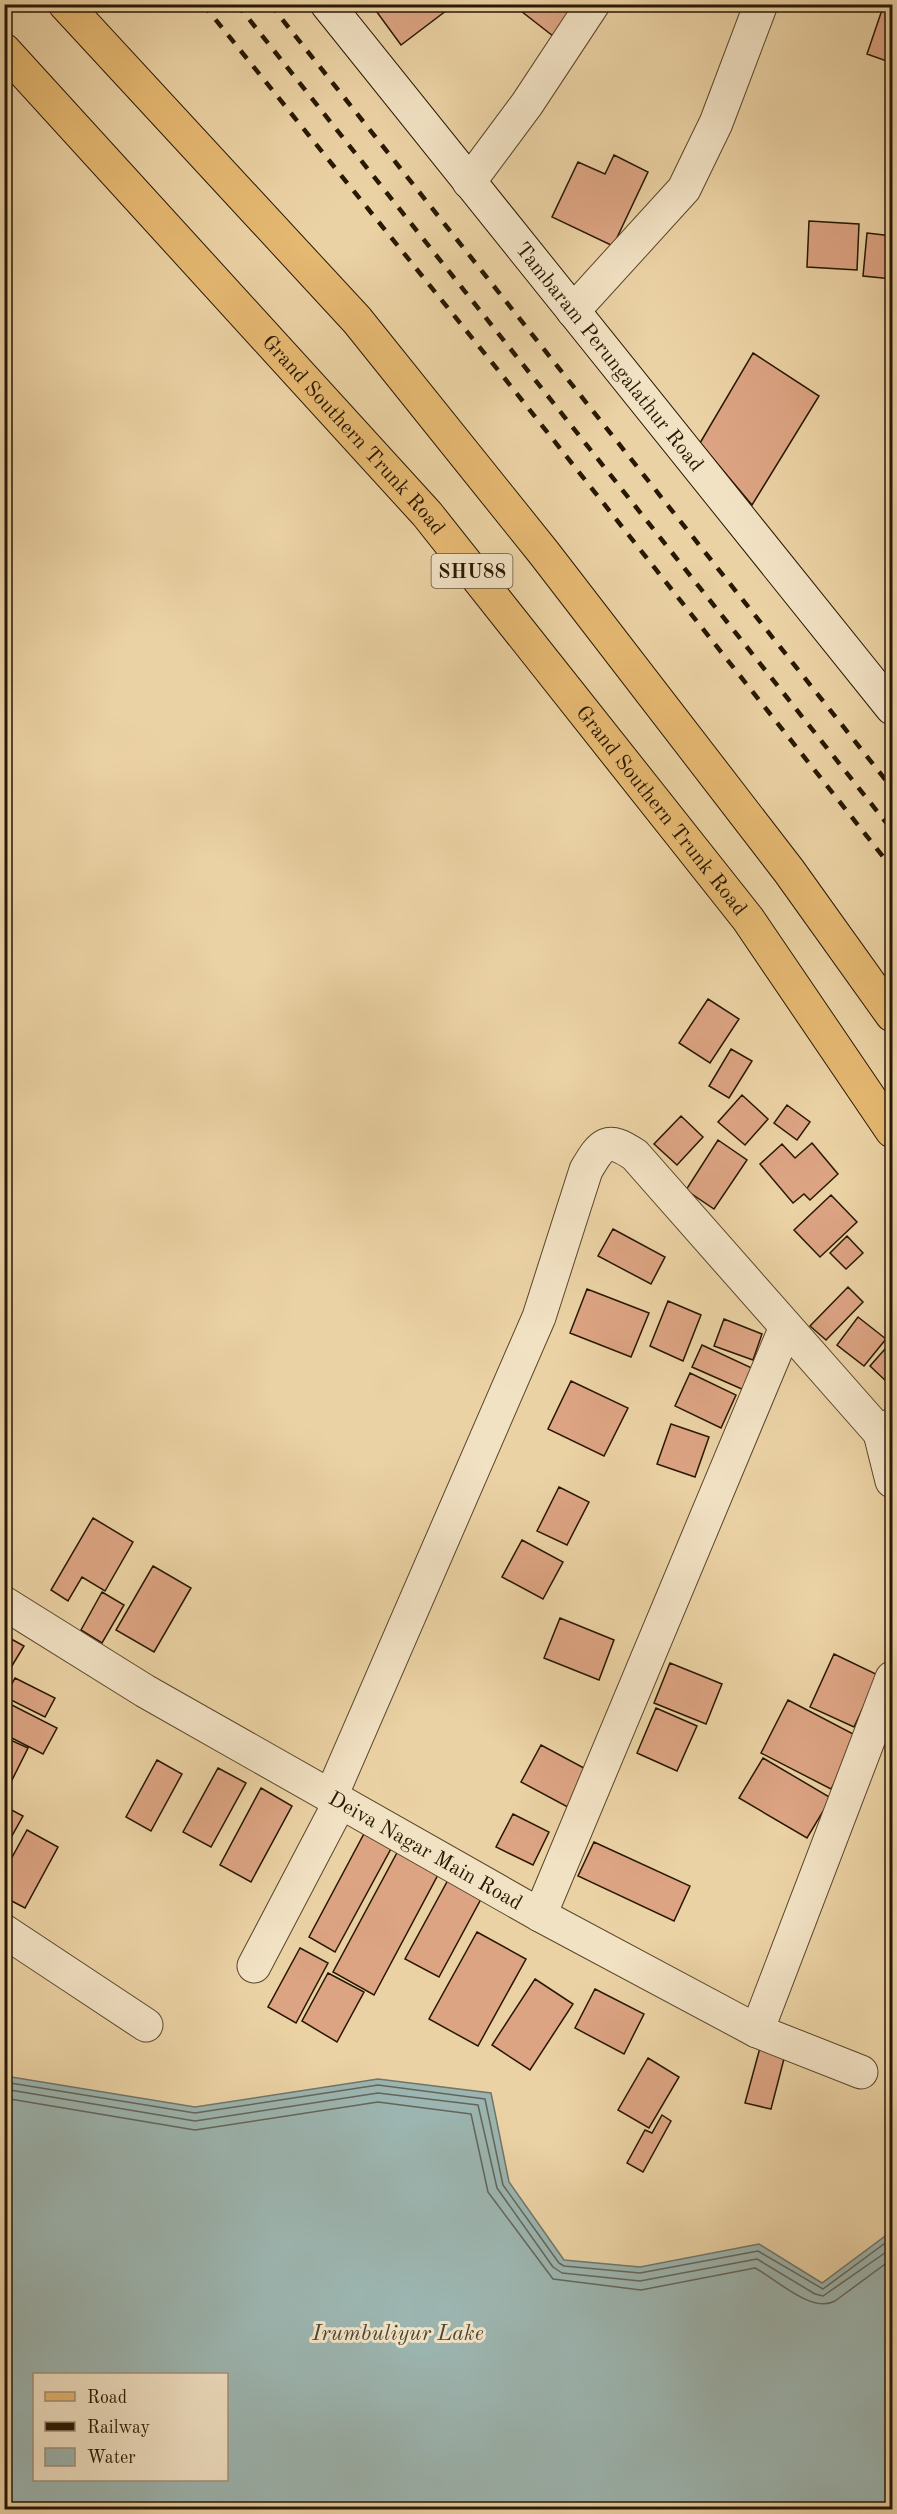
<svg xmlns="http://www.w3.org/2000/svg" width="897" height="2514" viewBox="0 0 897 2514" font-family="'Old Standard TT',serif">
	<style>
		.water { fill: #9cb5b0; stroke: #6e766b; stroke-width: 1.5; fill-rule: evenodd }
		.lines { fill: none; stroke-linecap: round; stroke-linejoin: round }
		.shore { stroke: #62665a; stroke-width: 1.5 }
		.building { fill: #dda483; stroke: #281803; stroke-width: 1.5 }
		.street-casing { stroke: #59462b; stroke-width: 35 }
		.secondary-casing { stroke: #281803; stroke-width: 35 }
		.primary-casing { stroke: #281803; stroke-width: 35 }
		.street { stroke: #f2e2c4; stroke-width: 33 }
		.secondary { stroke: #f2e2c4; stroke-width: 33 }
		.primary { stroke: #e6b972; stroke-width: 33 }
		.rail { stroke: #281803; stroke-width: 4.5; stroke-dasharray: 10 10; stroke-linecap: butt }
		.labels { text-anchor: middle; stroke-width: 6; stroke-linejoin: round; paint-order: stroke }
		.shield { fill: #f2e2c4; stroke: #65553d; stroke-width: 1.5 }
		.shield-label { font-size: 20px; font-weight: bold; fill: #281803 }
		.street-label { font-size: 21px; fill: #281803; stroke: #f2e2c4 }
		.water-label { font-size: 22px; font-style: italic; fill: #4b4737; stroke: #f2e2c4 }
	</style>
	<rect width="100%" height="100%" fill="#ebd2a4"/>
	<filter id="stains"><feTurbulence type="fractalNoise" baseFrequency=".00333" numOctaves="4"/><feColorMatrix values="0 0 0 0 .2 0 0 0 0 .09 0 0 0 0 .02 0 0 0 .5 -.17"/></filter>
	<radialGradient id="worn" r=".72"><stop offset=".6" stop-color="#630" stop-opacity="0"/><stop offset="1" stop-color="#630" stop-opacity=".3"/></radialGradient>
	<!-- water -->
	<path class="water" d="M5 2076 195 2107 378 2079 491 2093 509 2182 564 2260 640 2267 759 2244 822 2283 892 2231V2509H5ZM34 2374H226V2480H34Z"/>
	<g class="lines">
		<!-- shore -->
		<path class="shore" d="M4 2082 195 2113 378 2085 485 2099 503 2185 559 2263 564 2266 640 2273 758 2251 823 2289 892 2238
			M4 2089 195 2121 378 2093 478 2105 497 2188 553 2267 562 2273 640 2281 757 2259 815 2294 823 2296 892 2248
			M4 2098 195 2130 378 2102 471 2114 488 2192 553 2279 641 2290 755 2268C776 2279 812 2314 835 2301L892 2259"/>
	</g>
	<!-- building -->
	<path class="building" d="M371 4H455L401 45Z
		M512 4H577L553 36Z
		M884 4H892V63L867 54Z
		M614 155 648 172 613 246 552 217 578 162 605 174Z
		M809 221 859 224 857 270 807 267Z
		M867 233 892 236V279L863 276Z
		M753 353 819 396 752 505 700 443Z
		M708 999 739 1019 710 1063 679 1043Z
		M731 1049 752 1061 729 1098 709 1086Z
		M742 1095 768 1119 745 1145 718 1122Z
		M787 1105 810 1122 797 1140 774 1123Z
		M681 1116 703 1137 677 1165 654 1144Z
		M718 1140 747 1160 714 1209 686 1190Z
		M812 1143 838 1174 810 1200 804 1194 793 1203 760 1164 782 1144 795 1158Z
		M831 1195 857 1222 820 1257 794 1230Z
		M613 1229 665 1257 651 1284 598 1256Z
		M847 1236 863 1253 846 1269 830 1253Z
		M848 1287 863 1302 826 1340 810 1326Z
		M587 1289 649 1313 631 1357 570 1333Z
		M668 1301 701 1315 683 1361 650 1346Z
		M858 1317 886 1339 864 1366 837 1345Z
		M724 1319 762 1334 753 1360 714 1346Z
		M892 1341V1378L888 1383 870 1366Z
		M702 1345 754 1369 744 1390 692 1367Z
		M690 1373 736 1395 721 1428 675 1406Z
		M571 1381 628 1408 604 1456 548 1429Z
		M671 1424 709 1437 695 1477 657 1464Z
		M559 1487 589 1502 567 1545 537 1531Z
		M93 1518 133 1542 105 1591 82 1577 68 1601 51 1590Z
		M522 1540 563 1562 543 1599 502 1577Z
		M153 1566 191 1588 154 1652 116 1630Z
		M102 1592 124 1605 102 1643 81 1630Z
		M560 1618 614 1640 599 1680 544 1658Z
		M4 1635 24 1646 4 1679Z
		M834 1654 878 1675 854 1727 810 1707Z
		M670 1663 722 1684 706 1724 654 1703Z
		M15 1678 55 1698 45 1717 5 1697Z
		M788 1700 859 1737 831 1789 761 1753Z
		M4 1701 57 1728 43 1754 4 1734Z
		M656 1708 697 1726 677 1771 637 1753Z
		M4 1737 28 1748 4 1796Z
		M541 1745 597 1775 577 1812 521 1782Z
		M763 1758 831 1798 807 1838 739 1798Z
		M157 1760 182 1774 151 1831 126 1817Z
		M218 1768 246 1783 211 1847 183 1832Z
		M261 1788 292 1806 251 1882 220 1865Z
		M4 1806 23 1816 4 1850Z
		M513 1814 549 1832 533 1865 496 1847Z
		M27 1830 58 1847 25 1908 4 1897V1872Z
		M366 1830 393 1845 335 1952 309 1937Z
		M594 1842 690 1886 674 1921 578 1876Z
		M399 1849 440 1871 374 1995 333 1972Z
		M448 1880 481 1899 439 1977 405 1959Z
		M477 1932 526 1959 478 2046 429 2019Z
		M300 1948 328 1963 296 2023 268 2007Z
		M328 1973 364 1992 337 2042 302 2021Z
		M535 1979 573 2004 530 2070 492 2045Z
		M595 1989 644 2014 624 2054 575 2028Z
		M761 2044 786 2051 771 2109 745 2103Z
		M648 2058 679 2077 649 2128 618 2110Z
		M662 2115 671 2121 643 2172 627 2163 645 2130 652 2133Z"/>
	<g class="lines">
		<defs>
			<g id="street">
				<path d="M469 182 527 104 593 4"/>
				<path d="M573 311 684 189 716 123 761 4"/>
				<path d="M892 1425 880 1433 892 1481"/>
				<path id="s1" d="M4 1603 145 1691 540 1915 757 2031 861 2072"/>
				<path d="M331 1796 539 1317 586 1170C602 1143 607 1136 635 1155L880 1433"/>
				<path d="M540 1915 786 1327"/>
				<path d="M4 1931 146 2025"/>
				<path d="M254 1966 340 1802"/>
				<path d="M757 2031 892 1678"/>
			</g>
			<g id="secondary">
				<path id="s2" d="M327 4 892 708"/>
			</g>
			<g id="primary">
				<path d="M65 4 357 320 544 553 789 871 892 1015"/>
				<path id="s3" d="M4 50 427 514 748 919 892 1131"/>
			</g>
		</defs>
		<!-- street casing -->
		<use href="#street" class="street-casing"/>
		<!-- secondary casing -->
		<use href="#secondary" class="secondary-casing"/>
		<!-- primary casing -->
		<use href="#primary" class="primary-casing"/>
		<!-- street -->
		<use href="#street" class="street"/>
		<!-- secondary -->
		<use href="#secondary" class="secondary"/>
		<!-- primary -->
		<use href="#primary" class="primary"/>
		<!-- rail -->
		<path class="rail" d="M203 4 506 380 892 868
			M237 4 892 830
			M270 4 892 788"/>
	</g>
	<g class="labels">
		<!-- shield labels -->
		<rect class="shield" x="431.5" y="554" width="81" height="34" rx="4.5"/>
		<g class="shield-label">
			<text x="472" y="578">SHU88</text>
		</g>
		<!-- street labels -->
		<g class="street-label">
			<text dy="7" stroke="none"><textPath href="#s2" startOffset="452">Tambaram Perungalathur Road</textPath></text>
			<text dy="7" stroke="none"><textPath href="#s3" startOffset="520">Grand Southern Trunk Road</textPath></text>
			<text dy="7" stroke="none"><textPath href="#s3" startOffset="1006">Grand Southern Trunk Road</textPath></text>
			<text dy="7" stroke="none"><textPath href="#s1" startOffset="489">Deiva Nagar Main Road</textPath></text>
		</g>
		<!-- water labels -->
		<g class="water-label">
			<text x="398" y="2340">Irumbuliyur Lake</text>
		</g>
	</g>
	<!-- margin -->
	<rect width="897" height="2514" fill="none" stroke="#ebd2a4" stroke-width="24"/>
	<rect x="6" y="6" width="885" height="2502" fill="none" stroke="#281803" stroke-width="3"/>
	<rect x="12" y="12" width="873" height="2490" fill="none" stroke="#281803" stroke-width="1.5"/>
	<!-- legend -->
	<rect x="33" y="2373" width="195" height="108" fill="#f2e2c4" stroke="#a19177" stroke-width="1.5"/>
	<rect x="45" y="2392" width="30" height="9" fill="#e6b972" stroke="#a19177" stroke-width="1.5"/>
	<text x="87" y="2403" font-size="18" fill="#281803">Road</text>
	<rect x="45" y="2422" width="30" height="9" fill="#281803" stroke="#a19177" stroke-width="1.5"/>
	<text x="87" y="2433" font-size="18" fill="#281803">Railway</text>
	<rect x="45" y="2448" width="30" height="18" fill="#9cb5b0" stroke="#a19177" stroke-width="1.5"/>
	<text x="87" y="2463" font-size="18" fill="#281803">Water</text>
	<rect width="100%" height="100%" filter="url(#stains)"/>
	<rect width="100%" height="100%" fill="url(#worn)"/>
</svg>
